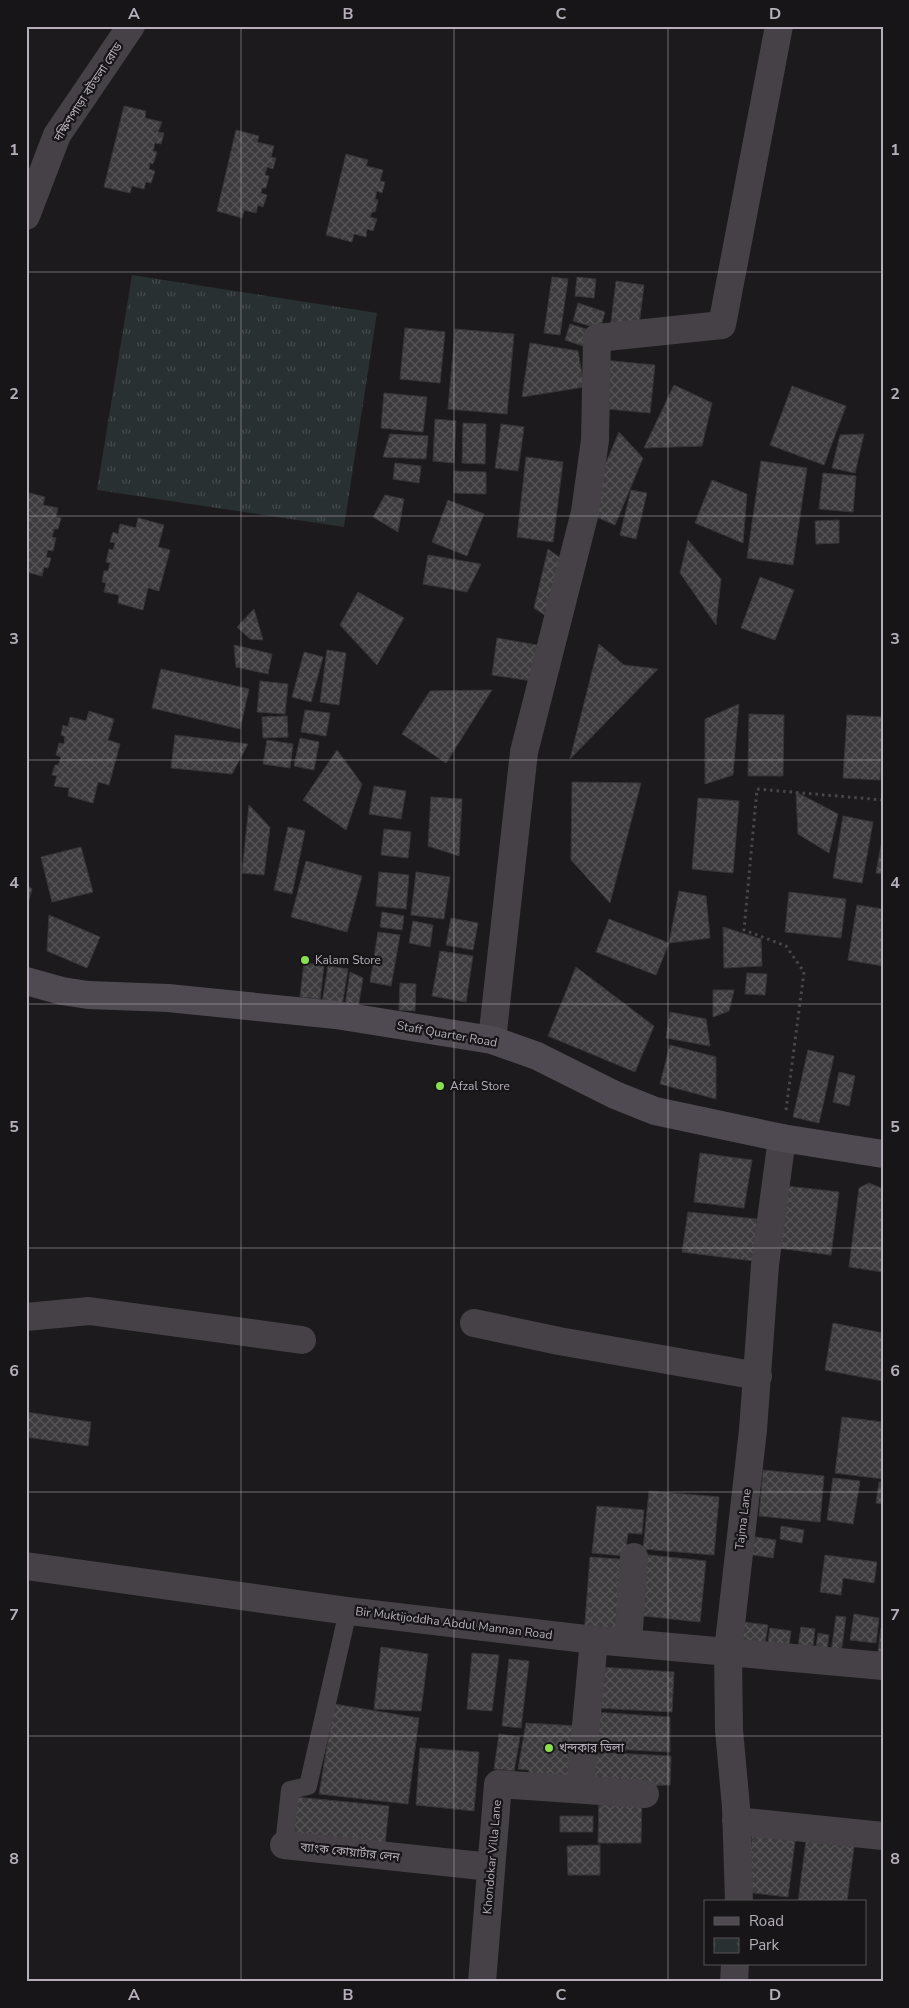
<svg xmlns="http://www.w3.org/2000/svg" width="909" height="2008" viewBox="0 0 909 2008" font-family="'Nunito Sans','Noto Sans Bengali',sans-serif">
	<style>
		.park { fill: url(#park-tufts) }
		.building { fill: url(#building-cross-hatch); stroke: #383538 }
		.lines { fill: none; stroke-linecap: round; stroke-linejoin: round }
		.path { stroke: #4a464d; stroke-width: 3; stroke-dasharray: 2.5 4; stroke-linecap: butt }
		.lane { stroke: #454146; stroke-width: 18 }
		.street { stroke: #454146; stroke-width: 28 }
		.secondary { stroke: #4f4a51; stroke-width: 28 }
		.grid { fill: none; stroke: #b6aeba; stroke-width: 1; stroke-opacity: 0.55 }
		.poi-dot { fill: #88df50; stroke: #171517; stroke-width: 2 }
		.labels { text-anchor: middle; stroke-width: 4.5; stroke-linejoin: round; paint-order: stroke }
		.street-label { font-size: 12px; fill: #b6aeba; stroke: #171517 }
		.poi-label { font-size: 12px; fill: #b6aeba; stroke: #171517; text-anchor: start }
		.neatline { fill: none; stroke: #b6aeba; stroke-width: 2 }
		.grid-label { font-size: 16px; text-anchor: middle; font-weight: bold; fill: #b6aeba }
	</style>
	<defs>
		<pattern id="park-tufts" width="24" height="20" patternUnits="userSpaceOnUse" patternTransform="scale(1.25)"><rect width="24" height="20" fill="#293031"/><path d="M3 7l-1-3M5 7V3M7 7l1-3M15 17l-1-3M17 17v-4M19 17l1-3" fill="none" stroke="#464b4d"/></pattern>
		<pattern id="building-cross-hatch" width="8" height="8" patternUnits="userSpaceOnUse" patternTransform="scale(1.25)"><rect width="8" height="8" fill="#3d3b3e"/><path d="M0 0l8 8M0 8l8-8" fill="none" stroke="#575558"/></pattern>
	</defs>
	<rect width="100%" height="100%" fill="#1c1a1c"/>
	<!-- park -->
	<path class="park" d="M132 275 377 313 344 527 97 490Z"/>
	<!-- building -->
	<path class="building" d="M124 106 146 111 145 118 162 122 158 132 164 133 161 144 155 143 153 151 157 152 153 164 150 163 149 169 155 171 151 183 146 182 144 189 132 186 130 193 104 187Z
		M236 130 259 136 257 142 274 146 271 157 276 158 273 169 267 167 265 175 269 176 266 188H262L261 193 267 195 263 207 258 205 256 213 244 210 242 218 217 211Z
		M346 154 368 160 366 166 383 170 380 181 385 182 382 193 377 191 375 199 378 200 375 212H372L370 217 377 219 373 231 367 229 366 237 354 234 352 242 326 235Z
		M552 277 568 279 560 335 544 333Z
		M577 277 596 279 594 298 575 296Z
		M616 281 644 285 638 333 610 330Z
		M578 303 605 312 600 329 573 321Z
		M570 324 589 330 583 346 565 340Z
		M405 328 445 332 440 383 400 379Z
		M455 329 514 334 507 414 448 409Z
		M530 343 578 351 584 387 522 397Z
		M603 360 655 365 650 413 598 408Z
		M674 385 712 403 702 446 644 448Z
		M792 386 846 406 824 465 770 445Z
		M384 393 427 397 423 432 381 428Z
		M435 419 456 421 454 463 433 461Z
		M463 423 486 424 485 464 462 463Z
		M501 424 524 427 518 471 495 468Z
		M619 432 643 458 615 525 585 512Z
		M390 434 428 436 426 459 383 457Z
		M864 434 855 473 832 468 840 435Z
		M526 457 563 462 553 542 517 537Z
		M761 461 807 468 793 565 747 558Z
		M395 463 421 466 419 483 393 479Z
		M454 471 486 472V494L454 493Z
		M823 473 856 476 853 512 819 509Z
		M712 480 747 494 743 543 695 523Z
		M631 490 647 493 636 539 620 535Z
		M26 492 45 497 43 505 58 508 56 517 61 518 58 529H54L52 537 56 538 53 551 48 550 46 557 51 558 48 568 44 567 42 576 26 572Z
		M385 495 404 499 398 532 373 517Z
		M448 500 484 514 467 556 432 542Z
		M138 518 164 525 158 547 170 550 159 591 148 588 143 610 118 603 119 595 104 592 106 583 102 582 104 571H108L110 563 106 562 109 549 113 550 115 543 110 542 113 532 118 534 120 524 136 528Z
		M839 520V543L816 544 815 521Z
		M688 540 721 579 716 625 680 573Z
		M548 549 570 565 557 623 534 608Z
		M428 555 481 564 467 592 423 584Z
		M760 577 794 590 775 640 741 628Z
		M358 592 404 618 377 665 340 625Z
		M254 609 263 640 250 639 237 627Z
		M497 638 537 645 532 681 492 675Z
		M599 644 624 665 658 669 570 759Z
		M234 645 272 654 268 674 236 667Z
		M327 650 346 653 339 705 320 702Z
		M304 652 323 657 311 702 292 697Z
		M161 669 249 689 240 729 152 708Z
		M260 681 288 684 285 714 257 712Z
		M492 690 446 763 402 734 430 691Z
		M739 704 733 775 705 784V719Z
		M305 710 330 713 326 736 301 732Z
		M89 711 114 719 108 740 120 744 109 785 98 782 93 803 68 796 69 788 54 786 57 776 52 775 55 765H58L61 757 56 755 59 743 64 744 65 737 61 735 63 725 68 727 70 717 86 721Z
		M749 714 784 715 783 776H748Z
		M847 715 883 717 880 780 843 778Z
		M287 716 288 737 263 738 262 717Z
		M175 735 248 744 232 774 171 768Z
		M300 738 319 742 314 770 294 766Z
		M267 740 293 744 290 768 263 764Z
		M337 750 362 784 346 830 303 800Z
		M572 782 641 783 610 903 571 860Z
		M374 786 406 791 401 819 369 814Z
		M796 792 838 814 829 853 798 834Z
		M431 797 462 799 459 856 428 846Z
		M698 798 739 801 733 873 692 869Z
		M249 805 270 827 264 875 242 873Z
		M843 816 873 822 862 883 833 878Z
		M288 827 305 831 292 894 274 890Z
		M384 829 411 832 408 858 381 855Z
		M883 835V874L876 873Z
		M81 847 93 892 52 902 41 857Z
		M306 861 362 876 347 932 291 917Z
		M379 872 409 875 406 909 376 906Z
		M416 872 450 877 444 919 411 915Z
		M26 884 32 889 26 911Z
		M679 891 706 896 710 938 669 943Z
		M789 892 846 899 841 938 785 932Z
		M857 905 883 909V966L848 960Z
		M382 912 404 916 402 930 380 927Z
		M49 915 100 937 87 968 47 951Z
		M451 918 478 923 473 950 446 945Z
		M609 919 669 943 656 975 596 952Z
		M413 921 433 925 430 947 409 943Z
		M723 927 761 939 762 966 724 968Z
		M378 932 400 935 391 986 370 982Z
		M440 951 473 956 466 1002 432 996Z
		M304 963 324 965 320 999 300 997Z
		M328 966 348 969 342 1006 322 1003Z
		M576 967 654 1026 635 1072 548 1036Z
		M350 972 363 978 358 1008 345 1006Z
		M747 973 767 974 765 995 745 994Z
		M400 983 416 984 415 1011 399 1010Z
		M713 990H734L729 1011 713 1017Z
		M670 1012 706 1019 710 1046 666 1038Z
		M670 1045 716 1057V1099L660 1084Z
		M808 1050 834 1056 819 1123 793 1117Z
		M839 1072 855 1076 849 1106 833 1102Z
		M700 1153 752 1160 744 1208 694 1202Z
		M869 1183 881 1188 883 1191V1272L849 1267 859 1188Z
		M786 1186 839 1192 831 1255 778 1248Z
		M688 1212 757 1219 754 1261 682 1252Z
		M833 1323 883 1333V1381L825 1370Z
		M26 1412 91 1422 88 1446 26 1437Z
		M842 1417 883 1422V1479L835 1473Z
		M763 1470 824 1476 820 1522 759 1516Z
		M833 1478 860 1481 853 1524 827 1520Z
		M879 1482H883V1504L876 1503Z
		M649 1491 719 1497 714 1555 643 1549Z
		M597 1506 644 1510 642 1534 628 1533 625 1556 592 1553Z
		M781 1526 804 1530 802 1543 780 1539Z
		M749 1536 776 1540 773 1558 747 1554Z
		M640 1554 706 1561 700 1622 634 1615Z
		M825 1555 877 1562 874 1583 843 1578 841 1595 820 1592Z
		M590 1557 632 1560 625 1638 584 1635Z
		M854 1614 879 1618 876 1643 850 1640Z
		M836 1616 846 1617 841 1654 831 1652Z
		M743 1622 768 1625 764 1650 740 1646Z
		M801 1627 815 1629 812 1655 797 1653Z
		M770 1628 791 1631 788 1654 767 1650Z
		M881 1628H883V1659H877Z
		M818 1633 829 1635 826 1656 815 1654Z
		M381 1647 428 1654 421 1711 374 1709Z
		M472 1653 499 1655 492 1711 467 1709Z
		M509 1659 529 1661 521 1728 502 1726Z
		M600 1667 674 1672 672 1712 596 1708Z
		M334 1704 419 1718 408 1804 319 1794Z
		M593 1712 670 1717V1752L591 1748Z
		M526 1723 578 1726 573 1783 528 1780 529 1770 518 1769Z
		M499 1734 520 1737 514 1771 494 1769Z
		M420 1748 479 1752 474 1811 416 1805Z
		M592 1752 671 1756 670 1785 591 1787Z
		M599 1795 642 1796 641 1843H598Z
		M296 1797 389 1806 385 1845 291 1836Z
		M560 1816H593V1832H560Z
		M753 1828 796 1834 788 1897 745 1892Z
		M807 1833 855 1839 847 1902H798Z
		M600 1845V1875H568L567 1846Z"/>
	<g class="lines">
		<!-- path -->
		<path class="path" d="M786 1110 804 972 786 946 744 930 757 789 883 800"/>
		<!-- lane -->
		<path class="lane" d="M284 1845 290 1790 308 1786 348 1611"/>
		<!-- street -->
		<path class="street" d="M26 216 57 135 131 26
			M492 1040 524 752 585 512 595 440 597 338 722 325 779 26
			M26 1317 89 1311 302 1340
			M474 1323 559 1341 758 1376
			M26 1566 348 1611 594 1640 883 1666
			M628 1643 634 1557
			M580 1789 594 1640
			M736 1821 883 1836
			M284 1845 491 1867
			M739 1902 736 1807 729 1730 728 1651 753 1430 765 1265 782 1138
			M482 1982 498 1784 645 1794
			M734 1982 735 1964"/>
		<!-- secondary -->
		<path class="secondary" d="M26 981 62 991 88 995 168 998 336 1015 492 1040 537 1056 615 1095 655 1111 782 1138 883 1154"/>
	</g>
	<!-- grid -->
	<path class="grid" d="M241 26V1982M454 26V1982M668 26V1982M26 272H883M26 516H883M26 760H883M26 1004H883M26 1248H883M26 1492H883M26 1736H883"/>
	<!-- markers -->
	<g class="poi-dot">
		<circle cx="305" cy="960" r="5"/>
		<circle cx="440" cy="1086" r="5"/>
		<circle cx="549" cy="1748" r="5"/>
	</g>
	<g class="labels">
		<!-- street labels -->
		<g class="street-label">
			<text transform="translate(88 92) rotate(-57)" y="4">দক্ষিণপাড়া বটতলা রোড</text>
			<text transform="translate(447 1034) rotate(10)" y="4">Staff Quarter Road</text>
			<text transform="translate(743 1519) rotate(-83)" y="4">Tajma Lane</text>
			<text transform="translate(454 1623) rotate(7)" y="4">Bir Muktijoddha Abdul Mannan Road</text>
			<text transform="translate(350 1852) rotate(6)" y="4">ব্যাংক কোয়ার্টার লেন</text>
			<text transform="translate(492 1857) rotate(-85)" y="4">Khondokar Villa Lane</text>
		</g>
		<!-- poi labels -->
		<g class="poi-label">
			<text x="315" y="964">Kalam Store</text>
			<text x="450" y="1090">Afzal Store</text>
			<text x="559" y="1752">খন্দকার ভিলা</text>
		</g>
	</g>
	<!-- border -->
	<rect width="909" height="2008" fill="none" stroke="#171517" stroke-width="55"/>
	<!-- legend -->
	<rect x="704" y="1900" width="162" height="65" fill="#171517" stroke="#575258"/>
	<rect x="714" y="1917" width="25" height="8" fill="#4f4a51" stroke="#575258"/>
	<text x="749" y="1926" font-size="15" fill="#b6aeba">Road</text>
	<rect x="714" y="1938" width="25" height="15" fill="url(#park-tufts)" stroke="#575258"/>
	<text x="749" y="1950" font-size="15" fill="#b6aeba">Park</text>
	<rect x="28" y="28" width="854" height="1952" class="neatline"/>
	<g class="grid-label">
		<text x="134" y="19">A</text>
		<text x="348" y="19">B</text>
		<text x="561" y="19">C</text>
		<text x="775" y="19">D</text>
		<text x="14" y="155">1</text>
		<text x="895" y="155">1</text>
		<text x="14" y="399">2</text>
		<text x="895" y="399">2</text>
		<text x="14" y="644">3</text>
		<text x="895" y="644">3</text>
		<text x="14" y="888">4</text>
		<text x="895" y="888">4</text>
		<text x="14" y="1132">5</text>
		<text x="895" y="1132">5</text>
		<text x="14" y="1376">6</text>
		<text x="895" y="1376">6</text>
		<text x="14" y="1620">7</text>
		<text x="895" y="1620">7</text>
		<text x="14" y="1864">8</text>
		<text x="895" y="1864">8</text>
		<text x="134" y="2000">A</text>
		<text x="348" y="2000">B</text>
		<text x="561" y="2000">C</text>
		<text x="775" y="2000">D</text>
	</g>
</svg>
